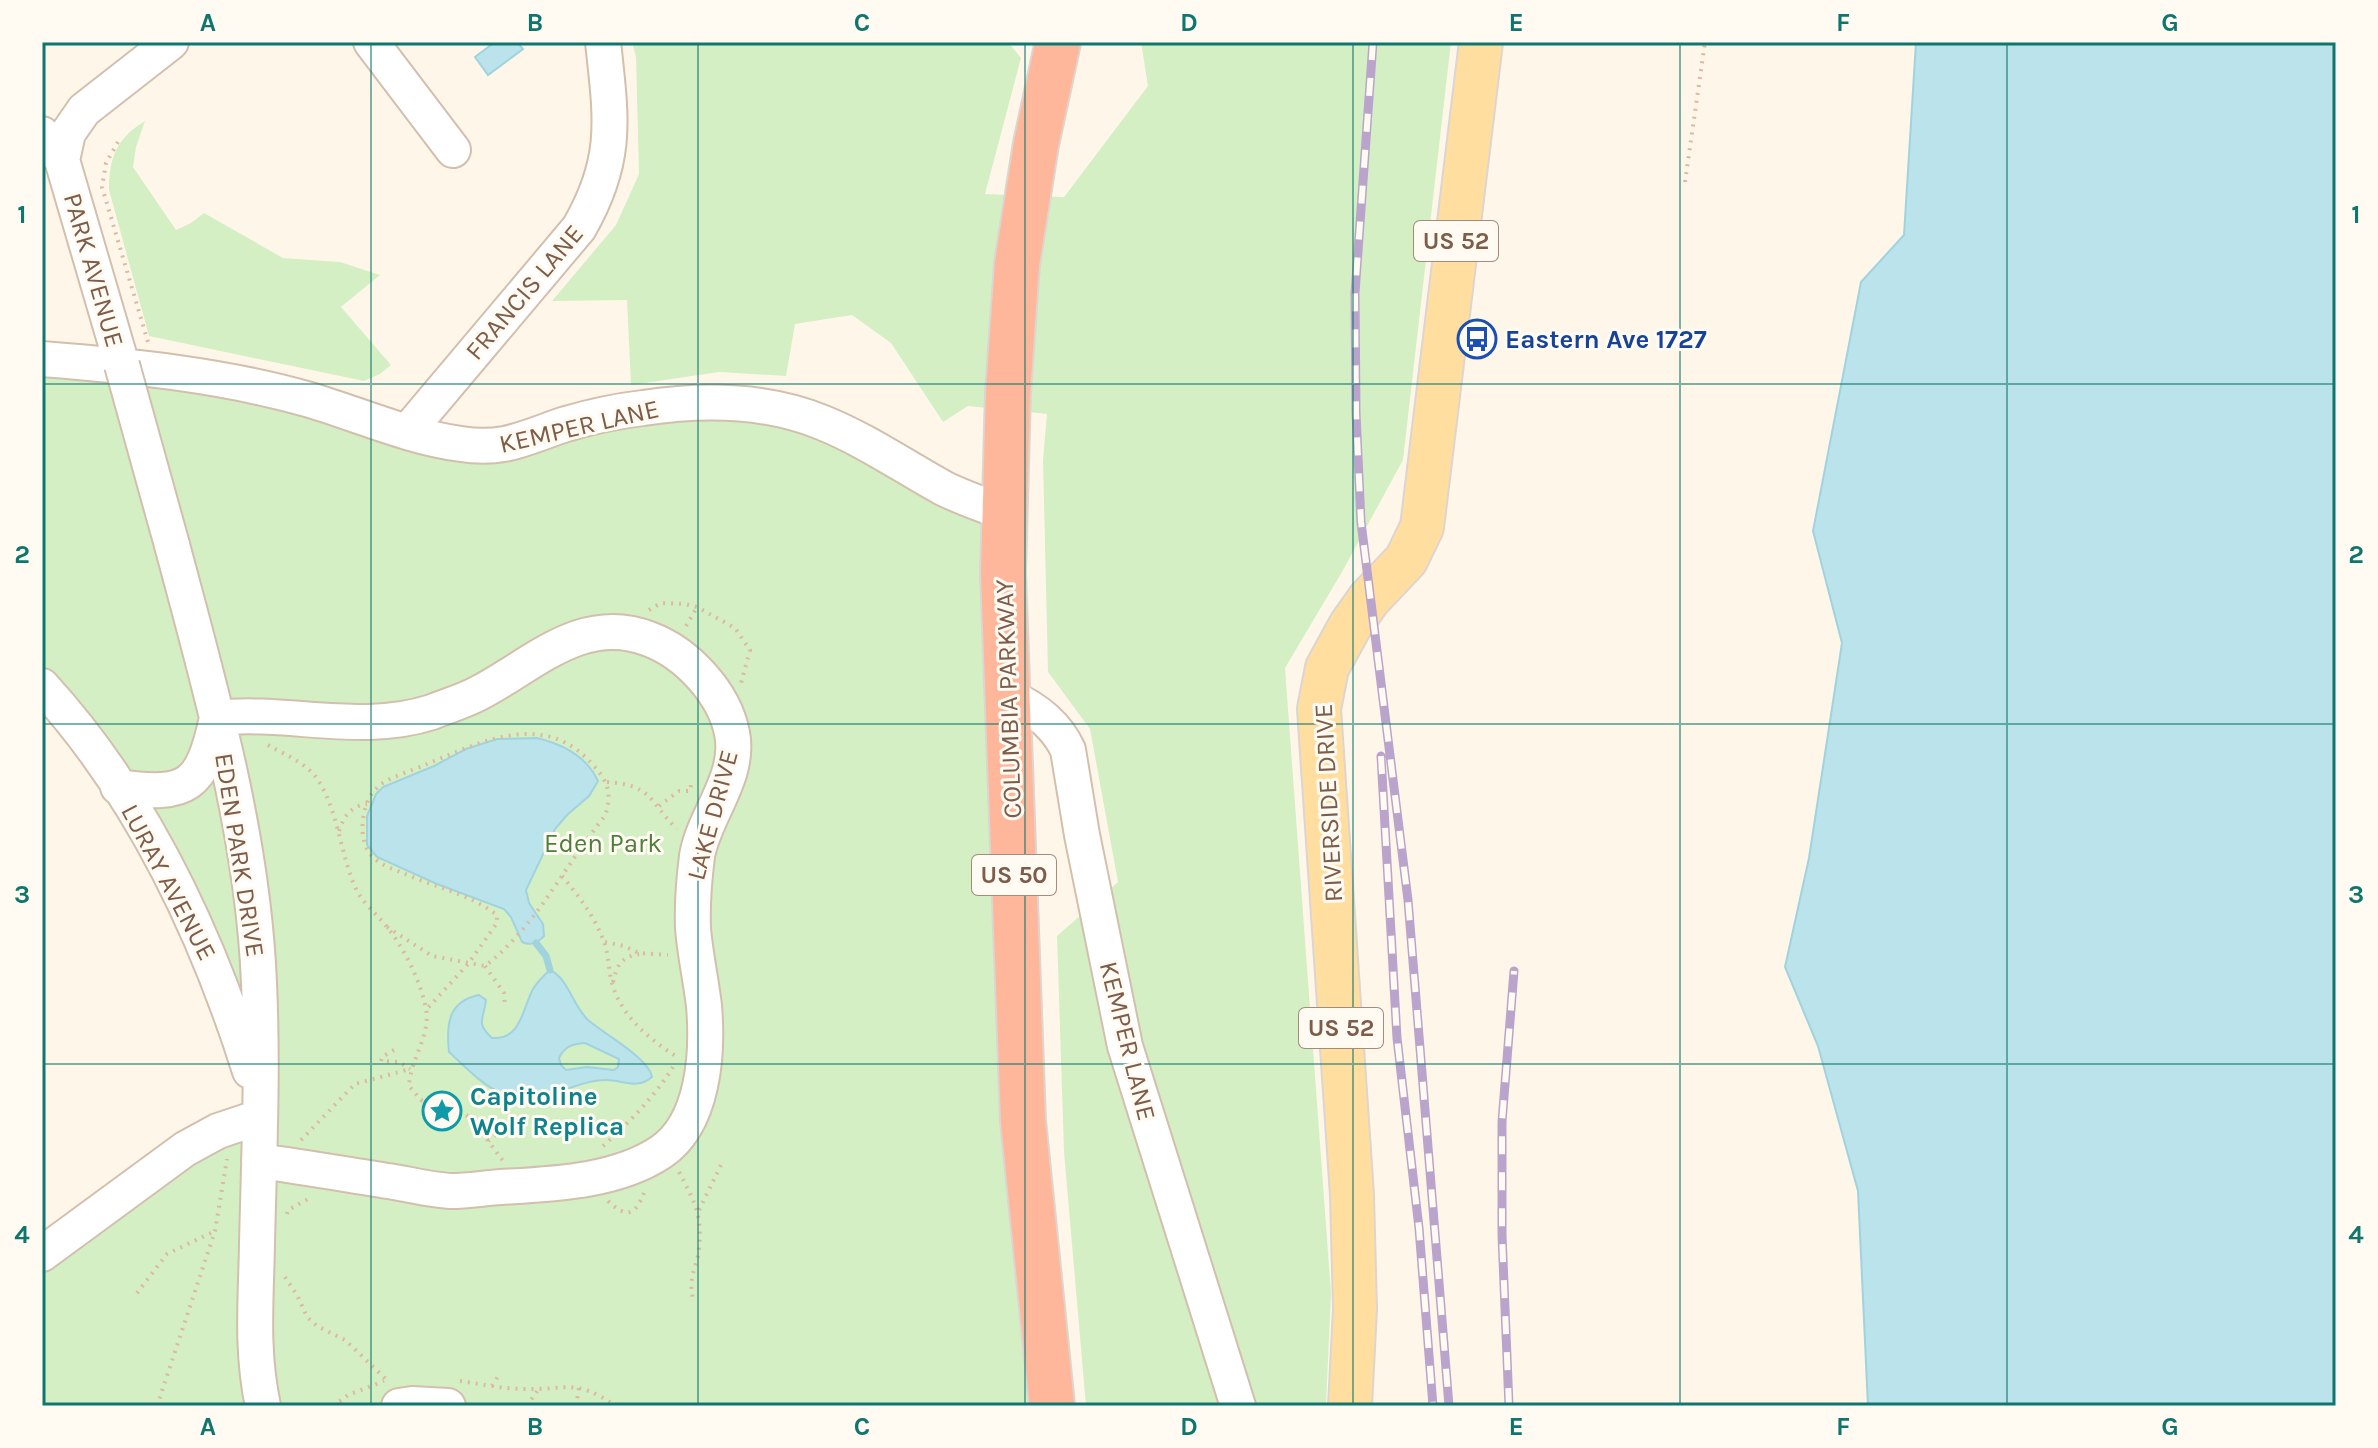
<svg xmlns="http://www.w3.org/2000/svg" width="2378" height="1448" viewBox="0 0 2378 1448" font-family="Karla,sans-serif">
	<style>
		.green { fill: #d5efc5 }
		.water { fill: #bbe3eb; stroke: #a0d3de; stroke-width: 2; fill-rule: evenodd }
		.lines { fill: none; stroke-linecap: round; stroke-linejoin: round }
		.stream { stroke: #a0d3de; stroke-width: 7 }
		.minor-casing { stroke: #d3bfad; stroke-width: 38 }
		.major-casing { stroke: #ddd5d0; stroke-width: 46 }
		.highway-casing { stroke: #ddd5d0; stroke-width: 48 }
		.path { stroke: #ddb9a0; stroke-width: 4; stroke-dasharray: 2 6; stroke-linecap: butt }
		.minor { stroke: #fff; stroke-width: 34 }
		.major { stroke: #ffdea0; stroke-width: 42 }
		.highway { stroke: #feb79b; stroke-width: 44 }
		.rail-casing { stroke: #baa4cb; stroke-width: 9 }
		.rail { stroke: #fffaf2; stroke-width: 6; stroke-dasharray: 18; stroke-linecap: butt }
		.minor-bridge-casing { stroke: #d3bfad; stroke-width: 38; stroke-linecap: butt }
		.minor-bridge { stroke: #fff; stroke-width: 34 }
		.grid { fill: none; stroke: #0f766e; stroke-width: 2; stroke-opacity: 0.55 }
		.labels { text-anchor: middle; stroke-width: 6; stroke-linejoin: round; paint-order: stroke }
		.shield { fill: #fffaf2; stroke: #a48c7c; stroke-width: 2 }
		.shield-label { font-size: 24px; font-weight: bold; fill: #7d5d49 }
		.street-label { font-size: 26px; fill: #7d5d49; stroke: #fffaf2 }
		.transit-label { font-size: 26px; font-weight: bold; fill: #164399; stroke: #fffaf2; text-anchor: start }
		.park-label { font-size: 26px; fill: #4e7e3c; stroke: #fffaf2 }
		.culture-label { font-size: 26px; font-weight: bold; fill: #0d838f; stroke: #fffaf2; text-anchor: start }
		.neatline { fill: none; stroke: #0f766e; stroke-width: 3 }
		.grid-label { font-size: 26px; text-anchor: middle; font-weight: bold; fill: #0f766e }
	</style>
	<rect width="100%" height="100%" fill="#fef7e9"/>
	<!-- green -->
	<path class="green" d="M632 42H1008L1021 58 985 194 1064 197 1148 86 1141 42H1451L1403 460 1342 572 1285 668 1331 1293 1326 1406H1086L1064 1152 1057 936 1118 882 1090 729 1048 672 1043 460 1047 414 968 406 943 422 891 343 852 315 795 324 786 376 719 372 631 385 627 300 552 301 616 225 639 174 636 57Z
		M145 121 136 147 133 167 176 230 191 223 204 213 283 258 340 262 380 275 341 307 391 365 380 374 364 381 149 336 109 190C109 157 117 138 145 121Z
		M42 359 459 444 733 402 1005 513 1052 1406H42V1254L254 1118 207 949 42 686Z"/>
	<!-- water -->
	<path class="water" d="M495 42H517L523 49 488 75 475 57Z
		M1916 42H2336V1406H1868L1858 1191 1818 1046 1785 967 1809 858 1842 643 1813 531 1861 282 1904 235Z
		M537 738C562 744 587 757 598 781L589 796 567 815 555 829 526 890 529 903 543 924 544 936C537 943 531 946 522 942L511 917 504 909 437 884 377 857 367 845V816L376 794 383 787 434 766 466 749 497 739Z
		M550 970C568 978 573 1006 588 1020 604 1034 649 1058 652 1077 637 1090 623 1080 606 1080 587 1080 569 1089 552 1094 501 1107 484 1084 449 1052 446 1025 448 1001 479 995L486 1000C484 1019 475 1023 492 1038 521 1040 522 1010 533 989 538 981 543 976 550 970ZM585 1043 619 1059 618 1067 614 1070 587 1067 566 1070 561 1065 559 1058C565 1046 572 1044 585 1043Z"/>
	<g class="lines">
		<!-- stream -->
		<path class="stream" d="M536 943 546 956 550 970"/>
		<defs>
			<path id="minor" d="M371 42 453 150
				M42 134 62 160 122 365
				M62 160 68 133 84 110 171 42
				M42 359C132 366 223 375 310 400 360 415 409 437 461 444 505 451 526 437 566 424 590 417 617 411 643 408 702 399 764 399 821 422 864 439 903 466 943 488 963 498 984 505 1005 513
				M408 431 579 228C619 159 611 117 603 42
				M172 545C210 688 253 834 259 983 263 1070 259 1157 257 1244 256 1300 251 1350 263 1406
				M42 686C142 795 206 932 250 1071
				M1007 696C1033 707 1056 724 1068 750L1082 835 1125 1046 1238 1406
				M118 787C189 797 202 786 217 718 288 710 362 735 432 712 447 706 464 701 479 693 533 665 582 613 649 639 687 653 724 693 732 733 741 777 704 815 697 856 694 880 692 903 693 928 695 954 701 980 704 1006 708 1053 704 1123 661 1152 616 1182 553 1184 501 1187 485 1188 467 1191 451 1191 432 1190 412 1185 394 1182 349 1175 304 1167 259 1161
				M42 1254 185 1149 218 1131 260 1117
				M399 1406 412 1404 448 1406"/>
			<path id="major" d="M1350 1406 1355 1309 1352 1195 1319 709 1327 668 1350 626 1369 599 1406 560 1422 527 1481 42"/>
			<path id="highway" d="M1052 1406 1023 1121 1003 573 1008 392 1017 264 1036 144 1058 42"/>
		</defs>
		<!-- minor casing -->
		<use href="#minor" class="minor-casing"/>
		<!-- major casing -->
		<use href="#major" class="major-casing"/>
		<!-- highway casing -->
		<use href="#highway" class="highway-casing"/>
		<!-- path -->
		<path class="path" d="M118 142 106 163 102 187 148 342
			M1685 182 1705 42
			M649 610 661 603 685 604 697 607 735 628 750 650 741 683
			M686 626 697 607
			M268 745C287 756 310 764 321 785 339 817 341 856 356 889 364 905 376 913 387 927 404 948 421 982 426 1009 431 1035 410 1060 409 1086L421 1100 465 1114 474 1122 503 1161
			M607 782C653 785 649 802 677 829
			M659 806 679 791H690L691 785
			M339 831C344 816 351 806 367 804
			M562 876C578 895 594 916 603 939 609 953 608 969 612 983 621 1016 649 1039 677 1057
			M387 927 432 956 485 966C537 926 564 866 605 816 612 795 609 783 594 766 545 709 483 741 427 764 410 772 385 777 373 792 361 808 358 840 371 855 379 864 392 869 403 873 434 887 470 894 497 915V923L468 964 426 1010
			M605 942 624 946 639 953 668 955
			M485 966 504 993 505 1007
			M613 982C617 965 621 957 639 954
			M394 1050 382 1057 381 1061 399 1062 410 1069
			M301 1140 355 1084 410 1069
			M488 1141C509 1120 563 1118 591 1123 599 1125 607 1131 613 1136
			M603 1146C630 1122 654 1097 673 1067
			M679 1172C694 1201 703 1215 699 1250 696 1270 688 1277 693 1299
			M608 1201C627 1219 635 1215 644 1193
			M699 1210 721 1165
			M287 1214 288 1210 312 1197
			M285 1277 297 1295 307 1317 317 1326 345 1340 387 1380
			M137 1293 167 1254 215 1231
			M460 1381C481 1384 503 1389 524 1389 568 1390 575 1378 616 1406
			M492 1386 499 1375
			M157 1406 215 1231 227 1159
			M333 1406 348 1395 384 1381
			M527 1406 539 1388
			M576 1406 579 1387"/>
		<!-- minor -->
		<use href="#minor" class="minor"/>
		<!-- major -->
		<use href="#major" class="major"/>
		<!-- highway -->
		<use href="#highway" class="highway"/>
		<defs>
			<path id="rail" d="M1373 42 1355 293 1356 413 1361 522 1408 900 1449 1406
				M1381 756 1397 1038 1419 1228 1433 1406
				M1509 1406 1502 1235V1122L1514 971"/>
		</defs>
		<!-- rail casing -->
		<use href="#rail" class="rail-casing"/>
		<!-- rail -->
		<use href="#rail" class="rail"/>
		<defs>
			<path id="minor-bridge" d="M122 365 172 545"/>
		</defs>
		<!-- minor-bridge casing -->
		<use href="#minor-bridge" class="minor-bridge-casing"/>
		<!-- minor-bridge -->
		<use href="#minor-bridge" class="minor-bridge"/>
	</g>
	<!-- grid -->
	<path class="grid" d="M371 42V1406M698 42V1406M1025 42V1406M1353 42V1406M1680 42V1406M2007 42V1406M42 384H2336M42 724H2336M42 1064H2336"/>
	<!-- icons -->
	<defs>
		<symbol id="bus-ring" viewBox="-11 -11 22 22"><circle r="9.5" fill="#fffaf2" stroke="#1a4fb4" stroke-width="1.5"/><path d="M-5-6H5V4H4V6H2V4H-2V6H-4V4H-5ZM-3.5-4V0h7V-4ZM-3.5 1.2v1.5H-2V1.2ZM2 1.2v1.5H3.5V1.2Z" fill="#1a4fb4"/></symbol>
		<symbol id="sight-ring" viewBox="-11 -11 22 22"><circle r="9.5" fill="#fffaf2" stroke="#0f9aa8" stroke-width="1.5"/><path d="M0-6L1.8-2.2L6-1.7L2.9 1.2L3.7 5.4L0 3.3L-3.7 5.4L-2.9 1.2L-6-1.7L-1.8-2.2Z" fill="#0f9aa8"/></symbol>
	</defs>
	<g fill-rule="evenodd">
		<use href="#bus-ring" x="1455" y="317" width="44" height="44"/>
		<use href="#sight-ring" x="420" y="1089" width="44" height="44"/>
	</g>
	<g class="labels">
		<!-- shield labels -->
		<g class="shield">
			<rect x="1414" y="221" width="84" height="40" rx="6"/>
			<rect x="972" y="855" width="84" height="40" rx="6"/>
			<rect x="1299" y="1008" width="84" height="40" rx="6"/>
		</g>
		<g class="shield-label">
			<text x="1456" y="249">US 52</text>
			<text x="1014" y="883">US 50</text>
			<text x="1341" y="1036">US 52</text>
		</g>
		<!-- street labels -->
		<g class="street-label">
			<text transform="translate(94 270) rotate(74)" y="9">PARK AVENUE</text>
			<text transform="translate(524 292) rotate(-50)" y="9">FRANCIS LANE</text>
			<text transform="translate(579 426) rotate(-13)" y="9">KEMPER LANE</text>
			<text transform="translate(1008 699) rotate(-92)" y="9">COLUMBIA PARKWAY</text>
			<text transform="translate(1328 803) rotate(-93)" y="9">RIVERSIDE DRIVE</text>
			<text transform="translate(712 815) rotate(-75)" y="9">LAKE DRIVE</text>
			<text transform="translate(240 855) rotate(81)" y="9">EDEN PARK DRIVE</text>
			<text transform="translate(169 882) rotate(62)" y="9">LURAY AVENUE</text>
			<text transform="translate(1128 1041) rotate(76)" y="9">KEMPER LANE</text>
		</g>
		<!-- transit labels -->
		<g class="transit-label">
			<text x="1505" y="348">Eastern Ave 1727</text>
		</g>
		<!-- park labels -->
		<g class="park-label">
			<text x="603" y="852">Eden Park</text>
		</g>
		<!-- culture labels -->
		<g class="culture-label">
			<text x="470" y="1105">Capitoline<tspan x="470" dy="30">Wolf Replica</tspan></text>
		</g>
	</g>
	<!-- border -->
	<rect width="2378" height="1448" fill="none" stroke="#fffaf2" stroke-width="88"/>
	<rect x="44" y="44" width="2290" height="1360" class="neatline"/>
	<g class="grid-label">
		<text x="208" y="31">A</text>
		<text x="535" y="31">B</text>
		<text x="862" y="31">C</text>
		<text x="1189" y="31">D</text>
		<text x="1516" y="31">E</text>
		<text x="1843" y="31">F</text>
		<text x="2170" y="31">G</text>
		<text x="22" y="223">1</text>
		<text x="2356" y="223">1</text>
		<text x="22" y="563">2</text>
		<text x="2356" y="563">2</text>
		<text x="22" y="903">3</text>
		<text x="2356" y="903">3</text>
		<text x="22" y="1243">4</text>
		<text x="2356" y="1243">4</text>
		<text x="208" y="1435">A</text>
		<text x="535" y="1435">B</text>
		<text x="862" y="1435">C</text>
		<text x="1189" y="1435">D</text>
		<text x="1516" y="1435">E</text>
		<text x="1843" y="1435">F</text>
		<text x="2170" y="1435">G</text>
	</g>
</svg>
